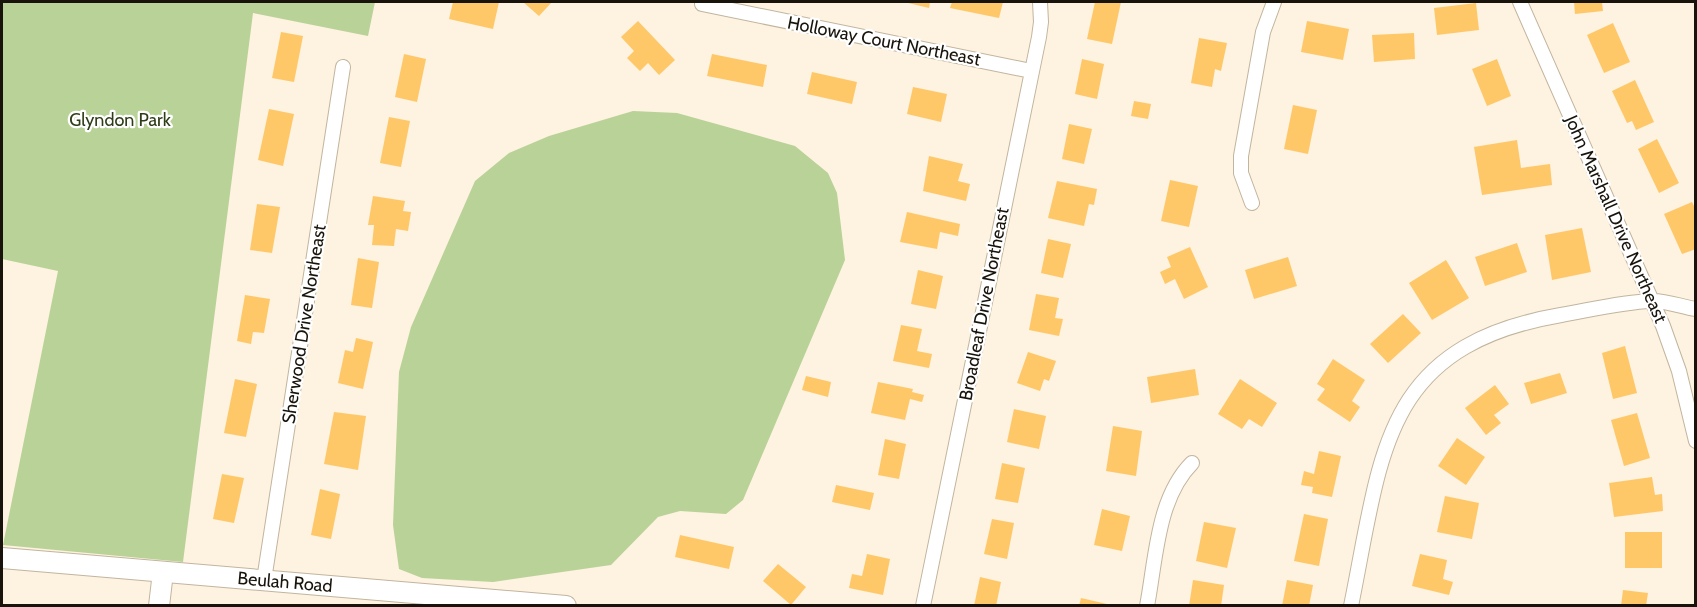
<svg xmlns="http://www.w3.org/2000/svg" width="1697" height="607" viewBox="0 0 1697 607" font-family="Cabin,sans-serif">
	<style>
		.green { fill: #b9d297 }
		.building { fill: #fec869 }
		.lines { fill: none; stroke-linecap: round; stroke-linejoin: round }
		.street-casing { stroke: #c2b59f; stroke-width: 16 }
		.secondary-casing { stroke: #c2b59f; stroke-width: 22 }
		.street { stroke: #fff; stroke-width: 14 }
		.secondary { stroke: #fff; stroke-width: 20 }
		.labels { text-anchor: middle; stroke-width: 4.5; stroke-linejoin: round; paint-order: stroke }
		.street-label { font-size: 18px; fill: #18130b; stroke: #fff }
		.park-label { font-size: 18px; fill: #2e3d16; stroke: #fff }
	</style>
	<rect width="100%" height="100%" fill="#fef2e0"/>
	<!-- green -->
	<path class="green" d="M2 2H375L368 36 253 13 183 562 3 545 58 271 2 259Z
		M633 111 677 113 795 146 828 173 837 193 845 260 743 500 726 514 680 511 658 517 611 565 493 582 422 578 399 569 393 525 399 372 411 327 475 181 509 153 549 136Z"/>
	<!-- building -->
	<path class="building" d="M453 2H499L493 29 449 19Z
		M523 2H552L539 16Z
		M904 2H930L929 8Z
		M952 2H1003L999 18 950 8Z
		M1095 2H1121L1112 44 1087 39Z
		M1574 2H1602L1603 11 1575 14Z
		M1476 3 1479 30 1437 35 1434 8Z
		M638 21 675 60 659 75 648 63 640 71 627 58 634 51 621 37Z
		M1307 21 1349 29 1343 60 1301 52Z
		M1613 23 1630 62 1604 73 1587 35Z
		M281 32 303 36 294 82 272 78Z
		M1414 33 1415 59 1374 62 1372 35Z
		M1199 38 1227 43 1221 71 1215 69 1212 87 1191 83Z
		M404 54 426 59 417 102 395 97Z
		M712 54 767 65 763 87 707 76Z
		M1082 59 1104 64 1097 99 1075 94Z
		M1497 59 1511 96 1487 106 1472 69Z
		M812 72 857 82 852 104 807 94Z
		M1635 80 1654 122 1636 130 1632 121 1627 123 1612 91Z
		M913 87 947 94 941 122 907 114Z
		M1134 101 1151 104 1148 119 1131 116Z
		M1293 105 1317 110 1308 154 1284 149Z
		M269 109 294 114 283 166 258 160Z
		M389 117 410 121 401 167 380 163Z
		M1069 124 1092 129 1084 164 1062 159Z
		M1657 139 1679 183 1659 193 1638 149Z
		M1517 140 1521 168 1550 164 1552 185 1482 195 1474 147Z
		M929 156 963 164 958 181 970 184 966 201 923 191Z
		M1170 180 1198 186 1189 227 1161 221Z
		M1057 181 1097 189 1094 205 1089 204 1084 226 1048 218Z
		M373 196 405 201 403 211 411 212 408 231 396 229 394 246 372 245 374 225H368Z
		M1692 202 1696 210V249L1682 254 1664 214Z
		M257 204 280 207 272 253 250 250Z
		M907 212 960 224 958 236 940 232 937 249 900 242Z
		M1582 228 1591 272 1552 280 1545 235Z
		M1048 239 1071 244 1063 278 1041 273Z
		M1517 243 1527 272 1485 286 1475 257Z
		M1190 247 1208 287 1184 299 1175 279 1165 284 1160 272 1171 267 1167 257Z
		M1288 257 1297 286 1254 299 1245 270Z
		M358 258 379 262 372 308 351 305Z
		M1446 260 1469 298 1432 320 1409 283Z
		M918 270 943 276 936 309 911 304Z
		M1036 294 1059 298 1055 318 1063 319 1059 336 1029 330Z
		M245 295 270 299 264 333 253 332 251 344 237 341Z
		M1403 314 1421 333 1388 363 1370 344Z
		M901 325 922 329 917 351 932 354 929 368 893 361Z
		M356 338 373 342 363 389 338 383 345 350 353 352Z
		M1625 346 1637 393 1613 399 1602 353Z
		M1028 352 1056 361 1049 381 1044 379 1040 391 1017 383Z
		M1333 359 1365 380 1352 401 1360 407 1350 422 1317 400 1325 389 1317 384Z
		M1195 369 1199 395 1151 403 1147 377Z
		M1560 373 1567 393 1531 404 1524 383Z
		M806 376 831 382 828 397 802 390Z
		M235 379 257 384 246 437 224 433Z
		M1240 379 1277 403 1262 427 1249 419 1242 429 1218 414Z
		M878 382 913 389 912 392 924 395 922 402 910 399 905 420 871 413Z
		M1495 385 1509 404 1494 415 1501 423 1486 435 1465 408Z
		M1014 409 1046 416 1039 449 1007 442Z
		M334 412 366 416 358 470 324 464Z
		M1637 413 1650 458 1624 466 1611 420Z
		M1113 426 1142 431 1136 476 1106 471Z
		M1457 438 1485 457 1466 485 1438 466Z
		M885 439 906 444 899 479 878 475Z
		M1319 451 1341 456 1332 497 1312 493 1313 487 1301 485 1304 471 1314 474Z
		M1002 463 1025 468 1018 503 995 499Z
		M222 474 244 478 234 523 213 519Z
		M1652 477 1655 495 1662 494 1663 511 1614 517 1609 483Z
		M836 485 874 493 870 510 832 502Z
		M320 489 340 494 331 539 311 535Z
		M1445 496 1479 503 1472 539 1437 532Z
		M1102 509 1130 516 1122 551 1094 545Z
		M1304 514 1328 519 1319 566 1294 561Z
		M992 519 1014 523 1007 559 984 554Z
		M1204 522 1236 528 1227 568 1196 561Z
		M1625 532H1662V568H1625Z
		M680 535 734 547 729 569 675 557Z
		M867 554 890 559 883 595 849 588 852 574 862 576Z
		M1420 554 1447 560 1443 579 1453 582 1449 595 1412 586Z
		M778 564 806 587 791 605 763 581Z
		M980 577 1001 582 996 606H974Z
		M1193 580 1224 585 1221 606H1189Z
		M1287 580 1313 585 1309 606H1282Z
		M1623 590 1648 593 1646 606H1621Z
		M1081 598 1107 604V606H1079Z"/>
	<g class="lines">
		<defs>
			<path id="street" d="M1520 2 1663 326 1679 371 1696 441
				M702 4 1031 71
				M1252 203 1241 173V156L1263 32 1274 2
				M264 580 343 67
				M923 606 1039 37 1041 22 1040 2
				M1147 606C1156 559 1157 498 1192 463
				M1351 606C1382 454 1381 346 1561 315 1590 310 1622 302 1651 301 1665 300 1682 307 1696 309"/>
			<g id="secondary">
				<path id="s1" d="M2 558 566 606"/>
				<path d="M159 606 163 572"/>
			</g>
		</defs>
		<!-- street casing -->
		<use href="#street" class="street-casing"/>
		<!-- secondary casing -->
		<use href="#secondary" class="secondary-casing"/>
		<!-- street -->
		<use href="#street" class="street"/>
		<!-- secondary -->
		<use href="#secondary" class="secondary"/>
	</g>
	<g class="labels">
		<!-- street labels -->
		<g class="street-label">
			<text transform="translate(884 41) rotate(11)" y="6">Holloway Court Northeast</text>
			<text transform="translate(1616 219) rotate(66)" y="6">John Marshall Drive Northeast</text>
			<text transform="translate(984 304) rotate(-79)" y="6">Broadleaf Drive Northeast</text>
			<text transform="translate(304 324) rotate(-81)" y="6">Sherwood Drive Northeast</text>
			<text dy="6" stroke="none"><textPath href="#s1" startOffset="284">Beulah Road</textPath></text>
		</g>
		<!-- park labels -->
		<g class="park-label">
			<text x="120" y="126">Glyndon Park</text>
		</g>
	</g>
	<!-- border -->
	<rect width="1697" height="607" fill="none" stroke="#18130b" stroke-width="6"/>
</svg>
